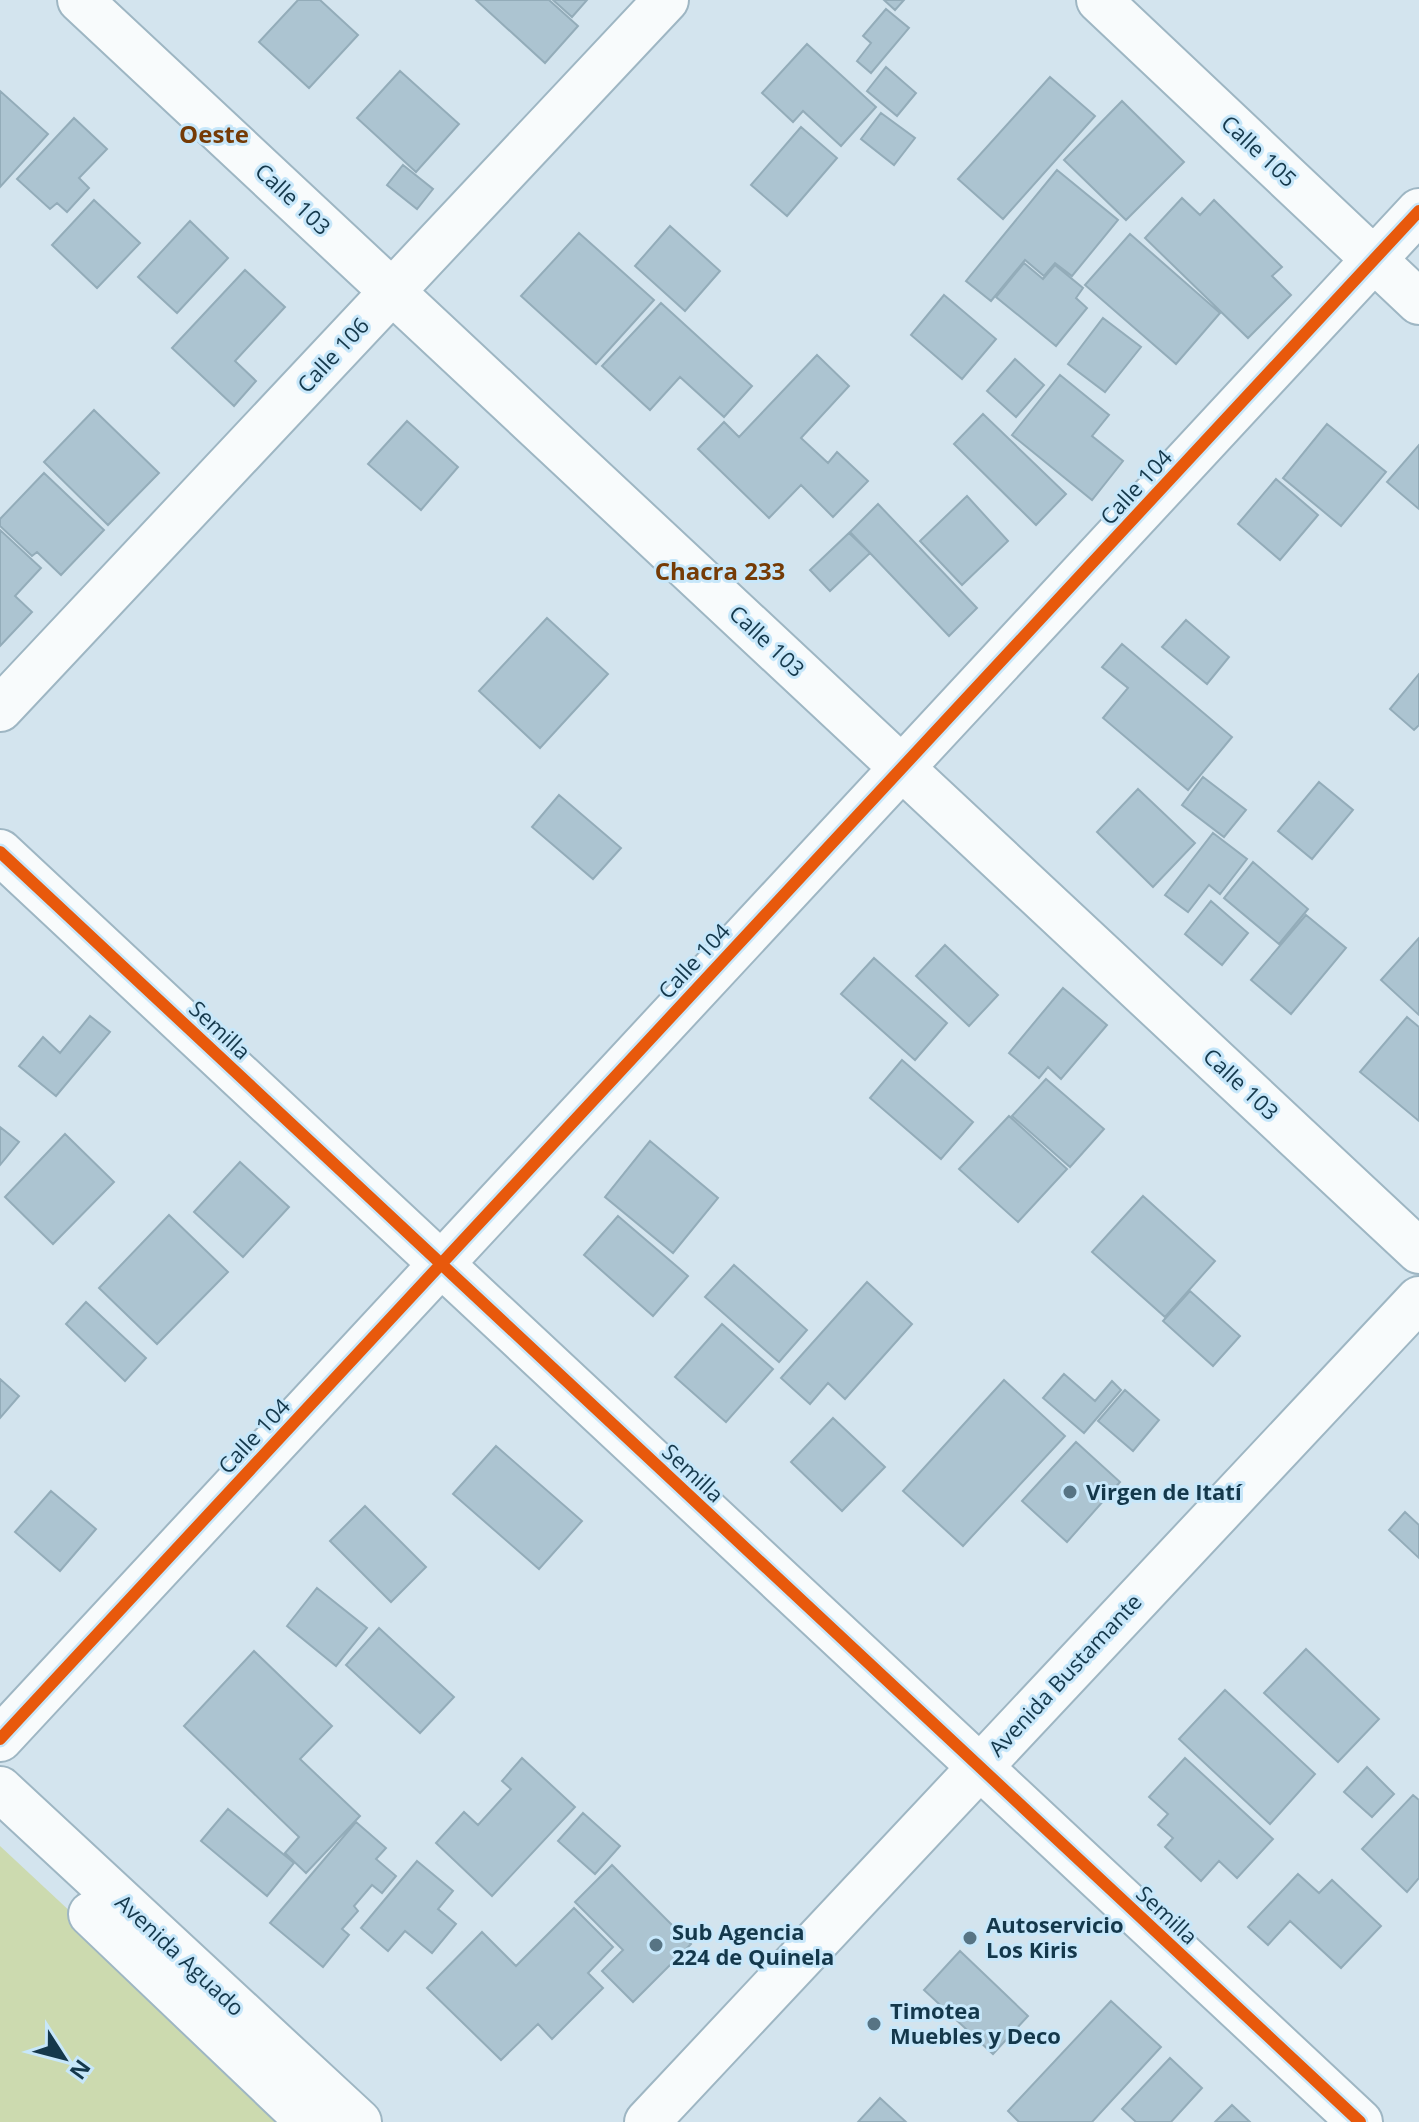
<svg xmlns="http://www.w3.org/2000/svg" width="1419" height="2122" viewBox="0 0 1419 2122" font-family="'Open Sans',sans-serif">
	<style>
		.green { fill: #ccdaaf }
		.building { fill: #acc4d1; stroke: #93acb9; stroke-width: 2 }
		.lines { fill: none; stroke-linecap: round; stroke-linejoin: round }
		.minor-casing { stroke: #9eb6c3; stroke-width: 48 }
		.major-casing { stroke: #9eb6c3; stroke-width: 48 }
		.minor { stroke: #f8fbfc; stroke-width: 44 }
		.major { stroke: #f8fbfc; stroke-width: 44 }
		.cycleway-casing { stroke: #c7e7fa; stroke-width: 17 }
		.cycleway { stroke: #e8590c; stroke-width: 12 }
		.poi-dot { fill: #577484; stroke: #c7e7fa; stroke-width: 3 }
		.labels { text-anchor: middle; stroke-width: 6; stroke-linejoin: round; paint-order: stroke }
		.street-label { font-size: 22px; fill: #14384b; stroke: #c7e7fa }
		.poi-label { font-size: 22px; font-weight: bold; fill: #14384b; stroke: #c7e7fa; text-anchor: start }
		.neighbourhood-label { font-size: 24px; font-weight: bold; fill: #753b06; stroke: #c7e7fa }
	</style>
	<rect width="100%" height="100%" fill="#d3e4ee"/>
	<!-- green -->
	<path class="green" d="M0 1846 296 2122H0Z"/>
	<!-- building -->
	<path class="building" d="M298 0H320L358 35 309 88 259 42Z
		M476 0H549L578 26 545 63Z
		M553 0H587L572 17Z
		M884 0H904L895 10Z
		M886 9 909 28 871 73 857 61 871 43 863 36Z
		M807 44 876 107 841 146 803 111 793 122 762 93Z
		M886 67 916 93 897 116 867 91Z
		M400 71 459 124 416 172 357 118Z
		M1050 77 1095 116 1003 219 958 179Z
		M0 91 48 134 0 187Z
		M1122 101 1184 162 1126 220 1064 160Z
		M881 113 915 138 894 165 861 139Z
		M74 118 107 149 79 178 89 188 67 212 57 203 50 209 17 179Z
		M801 127 837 158 787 216 751 185Z
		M403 165 433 189 417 209 387 185Z
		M1057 170 1118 220 1072 276 1055 263 1044 276 1025 260 991 301 966 281Z
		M1182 198 1200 215 1214 200 1282 267 1272 276 1291 295 1248 338 1145 238Z
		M94 200 140 243 97 288 52 245Z
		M190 221 228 258 177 313 138 277Z
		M670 226 720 271 685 311 635 266Z
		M579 233 654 300 596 364 521 296Z
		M1130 234 1220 313 1176 364 1085 285Z
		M1024 263 1043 279 1055 265 1083 288 1076 298 1087 308 1056 346 996 297Z
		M245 270 285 307 235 361 256 381 234 406 172 348Z
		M944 295 996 339 962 379 911 335Z
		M661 303 752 386 724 417 680 377 650 410 602 366Z
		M1103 318 1141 347 1105 392 1068 364Z
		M817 355 849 386 801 438 828 463 837 452 868 481 833 517 801 485 769 518 698 449 724 422 739 437Z
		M1015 359 1044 385 1016 417 987 391Z
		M1060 375 1109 415 1092 436 1123 461 1092 500 1012 435Z
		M94 410 159 473 108 525 44 462Z
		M983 414 1066 494 1036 525 954 444Z
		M407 421 458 467 421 510 368 464Z
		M1327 424 1386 472 1341 526 1283 478Z
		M1419 445V509L1387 482Z
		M44 473 104 530 61 575 37 552 32 556 0 526V519Z
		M1276 479 1318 515 1280 560 1238 524Z
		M967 496 1008 541 962 585 920 541Z
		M878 504 977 608 949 636 850 532Z
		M0 530 41 568 15 596 32 612 0 646Z
		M849 533 870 553 830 591 810 570Z
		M547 618 608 674 540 748 479 691Z
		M1186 620 1229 657 1207 684 1162 647Z
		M1122 644 1232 737 1188 790 1103 718 1128 688 1102 667Z
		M1419 674V725L1414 730 1390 709Z
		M1203 777 1246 810 1224 837 1182 805Z
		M1319 782 1353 810 1312 859 1278 831Z
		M1138 789 1195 843 1153 887 1097 832Z
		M559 795 621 848 593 879 532 827Z
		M1213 833 1247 859 1220 894 1209 885 1188 912 1165 895Z
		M1253 862 1308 909 1279 944 1224 898Z
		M1211 901 1248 933 1222 965 1185 934Z
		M1306 915 1346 948 1291 1014 1251 980Z
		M1419 938V1015L1381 980Z
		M945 945 998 995 969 1026 916 976Z
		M874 958 947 1023 915 1060 841 994Z
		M1063 988 1107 1025 1061 1079 1048 1067 1039 1078 1009 1053Z
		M90 1016 110 1032 56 1096 19 1066 43 1037 60 1053Z
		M1407 1017 1419 1027V1121L1360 1072Z
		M902 1060 973 1122 941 1159 870 1098Z
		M1046 1079 1104 1129 1070 1167 1012 1116Z
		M1009 1116 1067 1169 1018 1222 959 1169Z
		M0 1127 19 1142 0 1165Z
		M65 1134 114 1182 53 1244 5 1197Z
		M650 1141 718 1198 673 1253 605 1197Z
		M240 1162 289 1207 243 1257 194 1212Z
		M1143 1196 1215 1261 1165 1317 1092 1252Z
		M169 1215 228 1272 157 1344 99 1288Z
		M618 1216 688 1276 653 1316 584 1255Z
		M734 1265 807 1330 779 1362 705 1297Z
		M867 1282 912 1324 845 1399 828 1383 810 1404 781 1378Z
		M1190 1291 1240 1336 1213 1366 1163 1321Z
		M86 1302 146 1358 125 1381 66 1324Z
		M722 1324 773 1369 726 1422 675 1377Z
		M1064 1374 1095 1401 1112 1381 1121 1390 1084 1433 1043 1398Z
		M0 1379 19 1396 0 1418Z
		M1004 1380 1065 1436 963 1546 903 1491Z
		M1125 1390 1159 1420 1133 1451 1098 1421Z
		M833 1418 885 1467 842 1511 791 1462Z
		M1076 1442 1120 1482 1067 1542 1022 1501Z
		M496 1446 582 1521 539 1569 453 1494Z
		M51 1491 96 1529 60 1571 15 1532Z
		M365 1506 426 1567 391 1602 330 1541Z
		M1405 1512 1419 1525V1558L1389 1530Z
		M317 1588 367 1628 336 1666 287 1626Z
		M379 1628 454 1697 420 1733 346 1665Z
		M1306 1649 1379 1719 1338 1762 1264 1693Z
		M254 1651 332 1726 300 1759 360 1816 306 1873 285 1853 299 1837 184 1726Z
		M1225 1690 1315 1774 1270 1824 1179 1739Z
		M522 1758 575 1807 492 1896 436 1843 464 1812 478 1825 511 1789 502 1781Z
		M1185 1758 1273 1839 1237 1878 1219 1861 1201 1881 1165 1847 1173 1838 1158 1825 1168 1814 1149 1797Z
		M1367 1767 1394 1794 1372 1817 1344 1792Z
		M1413 1795 1419 1800V1878L1407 1892 1362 1849Z
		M228 1809 294 1863 267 1896 201 1841Z
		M583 1813 620 1846 595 1874 558 1841Z
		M356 1822 386 1848 376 1859 396 1876 382 1893 372 1885 354 1906 358 1911 342 1929 349 1935 323 1967 270 1923Z
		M417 1861 453 1891 438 1909 456 1924 432 1953 405 1931 388 1951 361 1928Z
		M612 1865 691 1944 633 2002 602 1971 623 1950 575 1902Z
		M1298 1874 1319 1893 1332 1880 1381 1926 1341 1968 1290 1921 1268 1945 1248 1927Z
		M574 1908 613 1947 588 1973 603 1988 552 2039 538 2024 501 2060 427 1988 482 1932 516 1966Z
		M960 1951 1028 2016 993 2054 924 1990Z
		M1111 2001 1161 2047 1092 2122H1019L1008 2111Z
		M1170 2058 1202 2088 1171 2122H1136L1122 2109Z
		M880 2098 906 2122H858Z
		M1232 2105 1250 2122H1215Z"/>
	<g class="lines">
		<defs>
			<path id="minor" d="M80 0 1419 1251
				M1099 0 1419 302
				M0 709 666 0
				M0 852 1360 2122
				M0 1739 1419 211"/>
			<path id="major" d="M0 1789 359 2122
				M91 1914 309 2122
				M647 2122 1419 1299"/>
		</defs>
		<!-- minor casing -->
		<use href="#minor" class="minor-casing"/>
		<!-- major casing -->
		<use href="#major" class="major-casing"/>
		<!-- minor -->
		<use href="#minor" class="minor"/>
		<!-- major -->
		<use href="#major" class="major"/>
		<defs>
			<path id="cycleway" d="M0 852 1360 2122
				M0 1739 1419 211"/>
		</defs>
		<!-- cycleway casing -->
		<use href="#cycleway" class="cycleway-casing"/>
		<!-- cycleway -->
		<use href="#cycleway" class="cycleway"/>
	</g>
	<!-- markers -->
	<g class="poi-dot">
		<circle cx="1070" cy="1492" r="8"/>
		<circle cx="970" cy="1938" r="8"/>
		<circle cx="656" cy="1945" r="8"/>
		<circle cx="874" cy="2024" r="8"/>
	</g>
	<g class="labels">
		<!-- street labels -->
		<g class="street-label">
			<text transform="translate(1259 151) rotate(43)" y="8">Calle 105</text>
			<text transform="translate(293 199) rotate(43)" y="8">Calle 103</text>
			<text transform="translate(333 355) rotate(-47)" y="8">Calle 106</text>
			<text transform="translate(1136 487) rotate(-47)" y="8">Calle 104</text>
			<text transform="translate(767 641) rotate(43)" y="8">Calle 103</text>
			<text transform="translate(694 961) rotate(-47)" y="8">Calle 104</text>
			<text transform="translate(220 1030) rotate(43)" y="8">Semilla</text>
			<text transform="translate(1241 1084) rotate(43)" y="8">Calle 103</text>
			<text transform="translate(254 1436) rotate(-47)" y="8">Calle 104</text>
			<text transform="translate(693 1473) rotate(43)" y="8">Semilla</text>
			<text transform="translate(1065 1675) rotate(-47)" y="8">Avenida Bustamante</text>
			<text transform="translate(1167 1915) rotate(43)" y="8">Semilla</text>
			<text transform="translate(180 1955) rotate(43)" y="8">Avenida Aguado</text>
		</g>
		<!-- poi labels -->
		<g class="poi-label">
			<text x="1086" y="1500">Virgen de Itatí</text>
			<text x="986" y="1933">Autoservicio<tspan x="986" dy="25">Los Kiris</tspan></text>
			<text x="672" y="1940">Sub Agencia<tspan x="672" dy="25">224 de Quinela</tspan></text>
			<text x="890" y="2019">Timotea<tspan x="890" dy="25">Muebles y Deco</tspan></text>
		</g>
		<!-- neighbourhood labels -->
		<g class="neighbourhood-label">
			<text x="214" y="143">Oeste</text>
			<text x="720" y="580">Chacra 233</text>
		</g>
	</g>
	<!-- north arrow -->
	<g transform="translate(64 2058) rotate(126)" stroke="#c7e7fa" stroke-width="6" paint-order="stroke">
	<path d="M0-6L14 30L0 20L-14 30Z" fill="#14384b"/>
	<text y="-12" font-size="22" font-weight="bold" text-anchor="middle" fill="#14384b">N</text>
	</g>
</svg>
